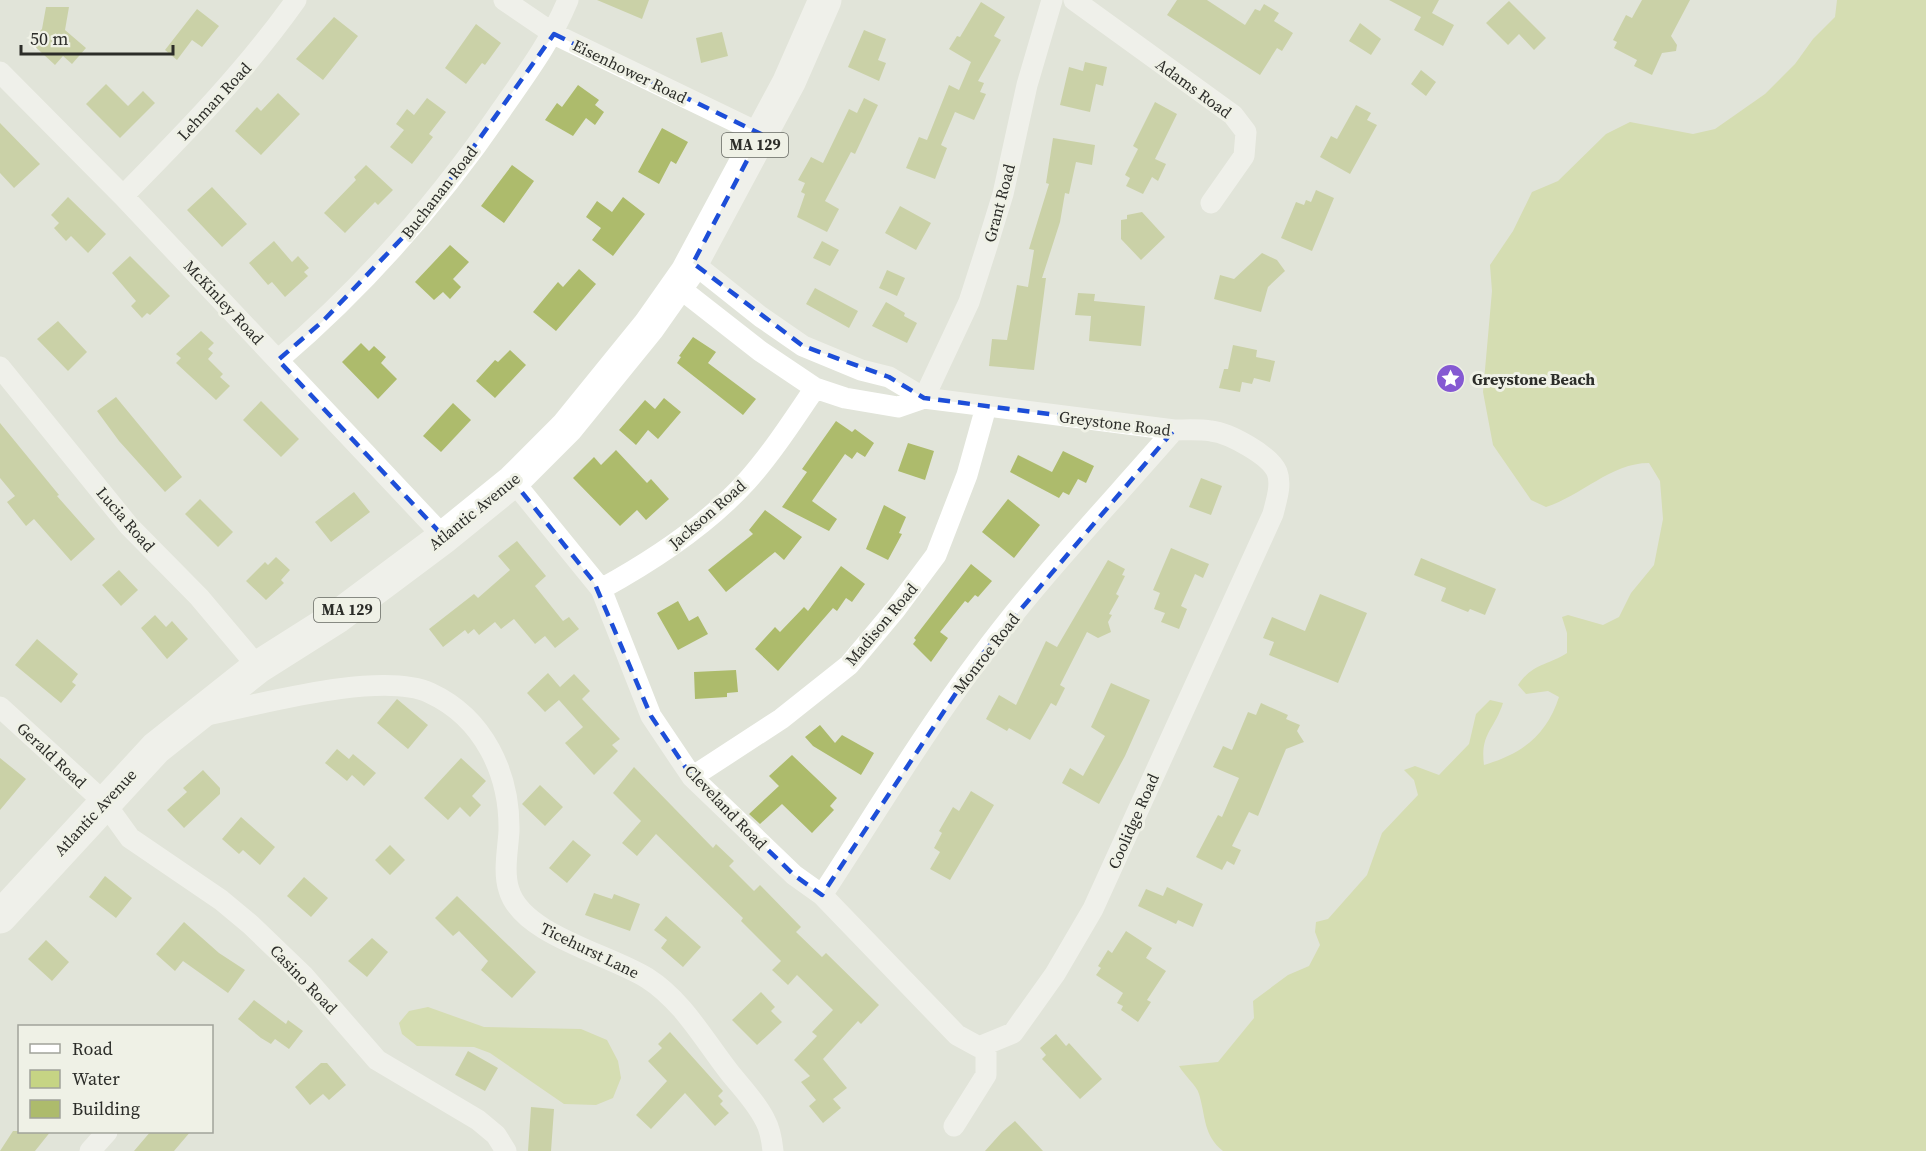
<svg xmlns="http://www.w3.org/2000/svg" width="1926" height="1151" viewBox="0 0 1926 1151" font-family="'Source Serif 4',serif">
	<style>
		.water { fill: #c6d484 }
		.building { fill: #adbb6c }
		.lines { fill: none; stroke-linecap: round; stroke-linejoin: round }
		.minor { stroke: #fff; stroke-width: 21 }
		.primary { stroke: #fff; stroke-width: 33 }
		.marked { fill: none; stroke: #1d4ed8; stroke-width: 4.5; stroke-dasharray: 12 8; stroke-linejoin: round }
		.labels { text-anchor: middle; stroke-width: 6; stroke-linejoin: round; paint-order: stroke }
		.shield { fill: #eff1e6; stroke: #666862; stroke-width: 1.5 }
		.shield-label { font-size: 15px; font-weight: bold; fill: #2c2d29 }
		.street-label { font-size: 16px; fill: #2c2d29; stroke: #eff1e6 }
		.poi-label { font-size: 16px; font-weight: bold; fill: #2c2d29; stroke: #eff1e6; text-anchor: start }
	</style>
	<rect width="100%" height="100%" fill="#e1e4d9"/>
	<!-- water -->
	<path class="water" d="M1837 0H1926V1151H1223C1203 1135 1206 1117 1199 1094 1197 1086 1184 1075 1179 1066L1218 1062 1254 1018 1253 1001 1288 975 1309 966 1320 945 1315 932 1316 922 1328 919 1367 875 1382 833 1418 795 1414 780 1404 770 1415 766 1439 775 1469 744 1476 714 1490 700 1503 703C1494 731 1480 733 1484 765 1523 754 1547 734 1559 697L1548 691 1526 694 1518 685C1533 663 1547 666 1567 653V633L1562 617 1568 615 1603 625 1619 617 1631 593 1654 565 1663 519 1660 481 1649 463C1611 463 1581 496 1546 507L1531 500 1493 445 1483 392 1492 291 1490 265 1513 231 1532 192 1558 181 1606 134 1630 122 1693 134 1715 129 1765 94 1795 64 1813 39 1835 17Z
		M428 1007 484 1027 581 1029 607 1040 618 1061 621 1078 613 1098 596 1105 564 1104 490 1053 474 1047 417 1046 402 1034 399 1023 409 1011Z"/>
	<!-- building -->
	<path class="building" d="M597 0H649L642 19Z
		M1177 0H1207L1245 25 1255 9 1260 11 1264 4 1279 13 1274 21 1293 33 1282 51 1277 48 1260 75 1167 15Z
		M1389 0H1439L1432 13 1454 25 1443 46 1414 30 1421 17Z
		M1642 0H1690L1671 36 1677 45 1676 51 1662 53 1652 75 1634 66 1637 60 1614 48 1617 42 1613 40 1626 15 1632 18Z
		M1509 1 1546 38 1534 50 1519 34 1508 45 1486 23Z
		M981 2 1005 17 994 36 1001 40 978 81 984 83 980 92 986 94 974 120 955 112 941 145 947 148 935 179 906 168 919 137 927 140 949 85 959 90 971 62 949 49 957 36 960 37Z
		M46 7H69L65 30 86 48 72 64 63 56 55 65 30 42 42 29Z
		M197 9 219 26 202 47 192 40 177 60 165 50Z
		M334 17 358 36 323 80 296 59Z
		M1360 23 1381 39 1371 55 1349 41Z
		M476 24 501 43 485 65 482 63 466 84 445 68Z
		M864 30 886 39 878 60 886 63 879 81 848 67Z
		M722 32 728 56 701 63 696 38Z
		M1085 62 1107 67 1103 86 1096 84 1090 112 1060 105 1069 67 1083 71Z
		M1421 70 1436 82 1426 96 1411 84Z
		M106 84 128 106 143 91 155 103 120 138 86 104Z
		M578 85 599 100 595 105 604 112 595 125 586 118 573 136 545 120 557 103 562 107Z
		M278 93 300 114 261 155 235 131 257 107 261 111Z
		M427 98 446 112 429 134 433 137 412 164 390 147 404 130 396 124 407 109 414 115Z
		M864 98 878 105 855 154 851 152 825 201 839 209 827 232 797 217 805 194 801 192 805 183 798 180 811 157 823 163 849 109 857 113Z
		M1155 102 1177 114 1155 159 1166 164 1158 181 1152 177 1143 194 1126 186 1130 178 1125 175 1138 149 1133 146Z
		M1356 105 1371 113 1367 120 1377 125 1350 174 1320 157 1331 136 1337 139Z
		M0 123 40 164 14 188 0 173Z
		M662 128 688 142 676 164 671 161 659 184 638 172Z
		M1053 138 1095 145 1092 165 1076 162 1069 194 1065 193 1060 222 1042 278H1046L1034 370 989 366 992 339 1007 340 1017 285 1028 287 1034 250 1029 249 1049 184 1046 183Z
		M366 165 393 190 378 205 375 202 345 233 324 213 356 180 354 177Z
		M512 165 534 181 504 223 481 206Z
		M212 187 247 224 222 247 187 210Z
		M1316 190 1334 198 1312 251 1281 238 1296 202 1304 205 1306 200 1311 202Z
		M68 197 106 234 88 253 71 236 66 241 54 228 59 223 51 215Z
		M623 197 645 214 613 256 592 240 601 228 586 217 597 201 612 212Z
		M900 206 931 223 916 250 885 233Z
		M1142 212 1165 237 1141 260 1121 239V220L1127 219V215Z
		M274 241 292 262 298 256 309 268 304 272 308 276 285 297 272 282 268 285 249 263Z
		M822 241 839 250 830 266 813 258Z
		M450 245 469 262 453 279 461 287 450 299 443 292 434 300 415 282Z
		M1262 253 1277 260 1285 271 1268 287 1261 312 1214 299 1220 275 1234 279Z
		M130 256 170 296 150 315 147 313 142 318 131 306 136 301 112 273Z
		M579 269 596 284 556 331 533 312 558 282 563 287Z
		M887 270 905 278 897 296 879 288Z
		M815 288 858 311 849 328 806 304Z
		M1078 293 1095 294 1094 301 1145 306 1141 346 1089 341 1091 316 1075 315Z
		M886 302 905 313 904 316 917 323 907 343 872 326Z
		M58 321 87 352 68 371 37 339Z
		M201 331 214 343 208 349 213 353 208 359 223 374 220 377 230 386 216 400 176 363 181 358 176 354Z
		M693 337 716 352 708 363 756 399 743 415 677 363 681 357 679 356Z
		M361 343 369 351 374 346 386 357 381 363 397 379 378 399 342 362Z
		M1233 345 1257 350 1256 357 1275 361 1270 382 1254 378 1252 384 1242 382 1240 392 1219 388 1224 369H1228Z
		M510 350 526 365 495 398 476 381 495 360 498 362Z
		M116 397 182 477 165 492 119 441 97 411Z
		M664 398 681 412 658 439 648 430 636 445 619 430 645 400 655 409Z
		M261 401 299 439 281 457 243 420Z
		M453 403 471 420 441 452 423 436Z
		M836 421 852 432 855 429 874 443 865 457 857 452 852 459 845 454 812 501 837 519 829 531 782 507 807 472 802 469Z
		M0 423 59 495 57 496 95 539 71 561 34 519 26 526 7 502 15 496 0 478Z
		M908 443 934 451 925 480 898 471Z
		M616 450 647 483 651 479 669 499 646 520 637 510 620 526 573 478 594 457 601 465Z
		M1063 451 1094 466 1086 483 1078 479 1069 495 1063 492 1059 498 1010 472 1018 455 1052 472Z
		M1201 478 1222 486 1211 515 1189 507Z
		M354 492 370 512 331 542 315 522Z
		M200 499 233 532 218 547 185 514Z
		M1008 499 1040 525 1014 558 982 532Z
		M884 505 906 517 899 533 902 534 888 560 866 549Z
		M765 510 802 537 784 560 775 552 726 592 708 570 753 534 749 530Z
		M517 541 546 576 535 586 563 621 569 617 579 629 555 648 545 636 535 644 514 619 501 629 495 622 479 635 474 629 468 634 465 630 443 647 429 629 474 594 478 598 510 570 498 556Z
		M1171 548 1209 564 1203 578 1195 574 1181 606 1187 609 1179 629 1161 622 1165 613 1154 609 1160 593 1153 590Z
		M276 557 290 570 281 580 284 583 266 600 246 581 265 562 268 565Z
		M1421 558 1496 589 1485 615 1470 609 1468 612 1441 601 1446 588 1414 575Z
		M1108 560 1125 569 1122 575 1125 576 1116 594 1119 596 1109 614 1112 615 1108 622 1111 632 1098 638 1087 632 1060 685 1065 688 1056 706 1051 703 1030 740 1009 728 1007 731 986 719 999 695 1016 705 1046 641 1057 647Z
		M971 564 992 581 978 597 975 595 968 603 965 601 940 632 948 638 931 662 913 644 916 640 914 638Z
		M841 566 865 584 852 602 846 598 837 611 833 608 778 671 755 649 775 627 780 632 804 607 808 611Z
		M119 570 138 590 121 606 102 585Z
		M1320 594 1367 613 1338 683 1269 655 1274 642 1263 638 1272 617 1305 631Z
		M678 601 689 621 698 616 708 634 678 650 657 613Z
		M155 615 166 627 172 621 188 639 167 659 141 628Z
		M37 639 78 674 72 682 76 685 61 703 15 665Z
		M736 670 738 692 727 693V697L695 699 694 672Z
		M548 673 560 687 574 674 590 691 582 699 620 739 612 745 618 751 594 775 565 743 583 727 559 700 545 712 527 693Z
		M1111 683 1150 700 1125 756 1099 804 1062 783 1070 768 1083 776 1105 736 1091 727Z
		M397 699 428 725 408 749 377 723Z
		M1261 703 1288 715 1286 719 1300 725 1297 731 1304 742 1286 749 1258 816 1249 812 1232 846 1241 850 1234 865 1227 861 1222 870 1196 857 1218 815 1222 817 1239 778 1213 767 1223 746 1232 750 1248 712 1256 715Z
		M820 725 835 743 842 735 874 753 861 775 813 746 805 737Z
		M337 749 349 759 353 754 376 773 364 786 352 775 347 781 325 763Z
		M792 755 837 798 830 806 834 810 812 833 782 804 760 824 749 814 779 786 769 776Z
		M0 758 26 779 0 810Z
		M461 758 486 781 472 796 481 805 470 817 460 807 448 820 424 798Z
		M634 767 713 848 716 844 734 861 729 866 754 891 760 885 801 927 796 932 822 957 826 953 879 1005 861 1024 858 1021 823 1059 847 1088 833 1099 841 1108 823 1123 809 1106 816 1100 801 1082 810 1076 794 1060 817 1036 812 1032 833 1010 797 975 788 985 772 970 781 961 741 921 743 918 656 834 637 856 622 843 641 821 613 793Z
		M203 770 220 788V794L184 828 167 810 187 792 183 788Z
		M540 785 563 807 545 826 522 804Z
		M971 791 994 805 950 880 930 869 940 852 934 848 942 833 939 831 953 807 959 811Z
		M241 817 275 847 260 865 243 850 239 854 222 839Z
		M573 840 591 855 567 883 549 868Z
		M390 845 405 860 390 875 375 860Z
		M105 876 132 898 116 918 89 897Z
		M304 877 328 898 311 917 287 896Z
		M1167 887 1203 904 1193 927 1178 920 1176 924 1138 906 1146 889 1163 896Z
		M594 893 612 899 614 894 640 904 630 931 585 915Z
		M457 896 536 972 512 998 481 970 488 961 459 931 453 936 435 918Z
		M666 916 701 947 683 967 661 948 667 940 654 930Z
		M184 922 219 953 245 970 228 993 183 961 175 971 156 954Z
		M1126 931 1152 948 1146 958 1166 971 1147 1000 1151 1002 1138 1022 1121 1010 1123 1006 1117 1003 1123 993 1096 975 1101 968 1098 966 1108 950 1112 953Z
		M372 938 388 952 367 977 348 961Z
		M46 940 69 962 52 981 28 959Z
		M761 992 775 1007 771 1011 782 1022 757 1045 732 1020Z
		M254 1000 286 1024 288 1020 303 1031 289 1049 275 1039 271 1044 261 1038 238 1019Z
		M670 1032 723 1091 718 1096 723 1101 720 1104 729 1113 715 1126 685 1093 651 1129 636 1115 667 1081 648 1061 662 1048 658 1044Z
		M1056 1034 1066 1046 1069 1043 1102 1079 1080 1099 1042 1059 1046 1055 1040 1048Z
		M468 1051 498 1068 485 1091 455 1075Z
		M321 1063H327L346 1085 329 1100 323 1094 310 1105 295 1087Z
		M531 1107 554 1109 551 1151H528Z
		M1015 1121 1043 1151H985L1002 1132Z
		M13 1131H51L35 1151H0Z
		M151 1131H191L174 1151H134Z"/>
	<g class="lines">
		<!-- minor -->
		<path class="minor" d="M504 0 554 34 761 134
			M1074 0 1233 115 1246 132 1244 156 1211 203
			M0 72 123 196 444 537
			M123 196C185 133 245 72 296 0
			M677 286 760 351 815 388 845 398 898 407 924 398
			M278 360C366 285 437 204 502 109 527 73 551 41 568 0
			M0 367 129 526 199 597 258 667
			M924 398 969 302 987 246 1003 194 1027 85 1052 0
			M513 481 601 589 651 716 692 777 794 875 822 895 957 1035 979 1047 1013 1033 1055 974 1093 909 1273 514C1276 501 1282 485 1277 472 1270 455 1229 433 1211 431 1199 429 1186 430 1174 430L924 398 889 377 861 370 803 346 761 317 693 263
			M601 589C654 560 706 526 747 481 772 453 794 419 815 388
			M0 707 104 802 130 838 221 900 251 925 303 975 377 1060 478 1120 496 1135 506 1151
			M203 716C257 705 382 670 430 693 484 718 510 774 509 831 508 849 503 872 509 890 522 935 609 954 647 978 683 1001 704 1040 730 1073 743 1089 756 1102 765 1120 770 1129 772 1141 773 1151
			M692 777 781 719 849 665 895 610 936 555 967 475 986 407
			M822 895C874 816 922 735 979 659 1038 579 1108 506 1174 430
			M954 1126 986 1075V1045
			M90 1151 107 1132"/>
		<!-- primary -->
		<path class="primary" d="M0 917 156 748 258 667 337 617 444 537 513 481 567 427 649 326 687 272 789 82 825 0"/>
	</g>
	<!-- marked area -->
	<path d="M0 0H1926V1151H0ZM554 34 761 134 693 263 803 346 889 377 924 398 1174 430 980 657 822 895 794 875 692 777 651 716 594 582 513 481 444 537 278 360 323 321 428 211Z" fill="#e1e4d9" fill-opacity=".55" fill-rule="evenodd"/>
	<path class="marked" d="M554 34 761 134 693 263 803 346 889 377 924 398 1174 430 980 657 822 895 794 875 692 777 651 716 594 582 513 481 444 537 278 360 323 321 428 211Z"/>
	<!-- icons -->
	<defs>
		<symbol id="sight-disc" viewBox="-11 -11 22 22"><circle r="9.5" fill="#8559d2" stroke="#eff1e6"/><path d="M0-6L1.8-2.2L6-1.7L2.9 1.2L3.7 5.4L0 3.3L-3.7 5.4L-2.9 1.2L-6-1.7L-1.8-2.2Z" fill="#fff"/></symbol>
	</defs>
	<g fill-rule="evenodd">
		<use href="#sight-disc" x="1434" y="362" width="33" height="33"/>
	</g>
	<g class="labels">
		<!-- shield labels -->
		<g class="shield">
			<rect x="722" y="133" width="66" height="24" rx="4.5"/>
			<rect x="314" y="598" width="66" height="24" rx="4.5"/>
		</g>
		<g class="shield-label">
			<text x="755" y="150">MA 129</text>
			<text x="347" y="615">MA 129</text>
		</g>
		<!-- street labels -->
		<g class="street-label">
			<text transform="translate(630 71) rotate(26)" y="6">Eisenhower Road</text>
			<text transform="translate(1194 88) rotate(36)" y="6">Adams Road</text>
			<text transform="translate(214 101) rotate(-47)" y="6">Lehman Road</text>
			<text transform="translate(439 192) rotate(-52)" y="6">Buchanan Road</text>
			<text transform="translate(999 203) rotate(-75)" y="6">Grant Road</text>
			<text transform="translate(224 302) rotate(47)" y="6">McKinley Road</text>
			<text transform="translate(1115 423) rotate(7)" y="6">Greystone Road</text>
			<text transform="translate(474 511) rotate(-39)" y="6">Atlantic Avenue</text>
			<text transform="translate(707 514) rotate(-41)" y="6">Jackson Road</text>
			<text transform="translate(126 519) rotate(49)" y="6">Lucia Road</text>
			<text transform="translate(881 624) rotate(-50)" y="6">Madison Road</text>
			<text transform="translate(986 653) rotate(-52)" y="6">Monroe Road</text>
			<text transform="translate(52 755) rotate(43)" y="6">Gerald Road</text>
			<text transform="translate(726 807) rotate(46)" y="6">Cleveland Road</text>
			<text transform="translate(95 812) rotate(-47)" y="6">Atlantic Avenue</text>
			<text transform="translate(1133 821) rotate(-66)" y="6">Coolidge Road</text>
			<text transform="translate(590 950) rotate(26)" y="6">Ticehurst Lane</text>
			<text transform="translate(304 979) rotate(46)" y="6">Casino Road</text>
		</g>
		<!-- poi labels -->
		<g class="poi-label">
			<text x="1472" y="385">Greystone Beach</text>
		</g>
	</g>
	<!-- legend -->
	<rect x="18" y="1025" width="195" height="108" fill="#eff1e6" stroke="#a1a39a" stroke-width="1.5"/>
	<rect x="30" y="1044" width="30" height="9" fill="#ffffff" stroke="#a1a39a" stroke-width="1.5"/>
	<text x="72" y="1055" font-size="18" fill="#2c2d29">Road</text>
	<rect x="30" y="1070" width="30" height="18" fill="#c6d484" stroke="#a1a39a" stroke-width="1.5"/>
	<text x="72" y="1085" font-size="18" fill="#2c2d29">Water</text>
	<rect x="30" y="1100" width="30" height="18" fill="#adbb6c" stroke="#a1a39a" stroke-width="1.5"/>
	<text x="72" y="1115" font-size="18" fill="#2c2d29">Building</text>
	<!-- scale -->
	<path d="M21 45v9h152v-9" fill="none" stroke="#2c2d29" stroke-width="3"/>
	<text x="30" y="45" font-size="18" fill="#2c2d29" stroke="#eff1e6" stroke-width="4.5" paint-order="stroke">50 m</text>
</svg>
